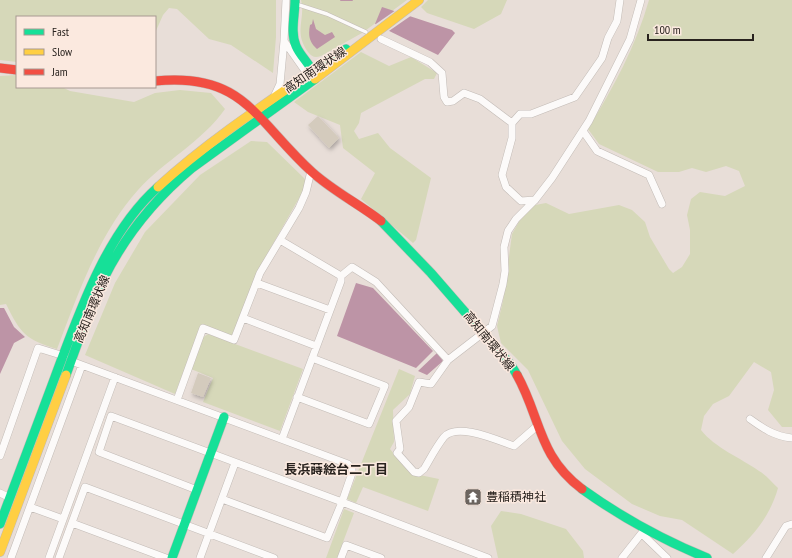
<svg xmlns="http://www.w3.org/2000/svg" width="792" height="558" viewBox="0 0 792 558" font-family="'PT Sans Narrow','Noto Sans JP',sans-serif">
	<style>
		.green { fill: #d6d8b9 }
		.water { fill: #bd94a6 }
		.pier { fill: #e8ded8 }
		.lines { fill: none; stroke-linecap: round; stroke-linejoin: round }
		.stream { stroke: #bd94a6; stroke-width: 2 }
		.building { fill: #d4cbbd; filter: url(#shadow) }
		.lane-casing { stroke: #c2bbb6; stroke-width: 4.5 }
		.street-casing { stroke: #c2bbb6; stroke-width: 8 }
		.fast-casing { stroke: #c2bbb6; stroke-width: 10 }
		.slow-casing { stroke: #c2bbb6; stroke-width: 10 }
		.jam-casing { stroke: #c2bbb6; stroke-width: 10 }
		.lane { stroke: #fcfaf9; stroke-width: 3.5 }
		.street { stroke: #fcfaf9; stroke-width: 7 }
		.fast { stroke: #16e098; stroke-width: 9 }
		.slow { stroke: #ffcf43; stroke-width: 9 }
		.jam { stroke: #f24e42; stroke-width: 9 }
		.labels { text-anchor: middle; stroke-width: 3; stroke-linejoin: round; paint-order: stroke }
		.street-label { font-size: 12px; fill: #28221e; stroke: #fbe9df }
		.poi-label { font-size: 12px; fill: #28221e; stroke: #fbe9df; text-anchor: start }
		.neighbourhood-label { font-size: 13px; font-weight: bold; fill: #28221e; stroke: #fbe9df }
	</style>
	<defs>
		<filter id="shadow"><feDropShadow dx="1.5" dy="2.5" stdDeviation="2" flood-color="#0004"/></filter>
	</defs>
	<rect width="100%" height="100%" fill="#e8ded8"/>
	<!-- green -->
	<path class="green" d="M0 0H276V37L273 73 231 45 209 39 177 9 169 8 163 15 155 33V17H17V62L0 60Z
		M301 0H407L362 33 321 56C315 58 312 57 308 52 293 32 306 18 301 0Z
		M428 0H507L501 14 474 29 427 13 421 7Z
		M649 0H792V427H782L768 410 774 390 771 372 754 362 729 396 713 404 704 416 701 430C715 448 741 458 759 471 766 475 772 482 778 488 770 516 755 534 733 554L682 520 660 516 632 504 585 469 562 441 528 370 501 343 497 326 503 301 512 234 521 218 530 206 546 203 569 214 619 205 632 210 645 222 650 237 669 269 673 273 682 267 690 254V230L687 215 691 199 700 192 725 196 745 186 739 171 726 166 706 172 692 168 679 172H658L599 144 588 129C613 88 636 46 649 0Z
		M361 52 389 66 411 57 437 73 434 79H425L361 113 359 123 354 131 359 139 378 133 390 148 431 178 416 240 413 243 361 199 375 173 343 148 340 125 308 112 294 102Z
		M17 75V87H62L70 91 134 102 155 93 180 90 211 93 225 109C202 142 165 160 138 190 98 235 78 294 57 349 25 339 21 334 6 304L0 305V76Z
		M251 141 267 142 305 179 306 186 258 270 232 336 201 326 175 394 85 355 115 283 145 232 200 175Z
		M208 334 303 369 280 431 203 402 213 378 191 369 202 338Z
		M399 369 415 376 410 394 393 410 394 442 390 449 410 473 439 479 428 511 363 487 356 503 347 499Z
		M344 509 354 513 337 558H326Z
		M501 511 521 514 566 529 583 551 584 558H498L491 526Z"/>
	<!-- water -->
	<path class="water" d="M382 7 452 30 455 33 438 55 375 24Z
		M313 19 316 29 325 35 332 32 335 37 317 49C309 42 308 35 310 25L312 24Z
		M356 283 373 288 433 351 416 368 337 336Z
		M0 308H4L14 327 25 337 14 343 0 374Z
		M437 353 443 361 427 375 418 371Z"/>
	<!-- pier -->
	<path class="pier" d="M396 10 412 15 386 33 373 26Z"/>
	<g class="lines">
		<!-- stream -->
		<path class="stream" d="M341 0H352"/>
	</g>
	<!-- building -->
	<path class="building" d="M318 116 339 138 329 148 308 125Z
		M198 373 211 378 203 397 191 393Z
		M473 492 477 500 472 502 468 494Z"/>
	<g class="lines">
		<defs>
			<path id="lane" d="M296 4 327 14 366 32"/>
			<path id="street" d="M286 0 284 41 308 75 311 77
				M381 39 430 62 442 73 444 97 447 102 453 101 464 93 480 99 512 123V138L502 175 506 187 521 201 535 200
				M274 97 280 84 284 41
				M512 123 520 114H531L575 97 602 58 608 38 617 21 620 0
				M583 131 597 151 649 175 662 204
				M280 240 341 276V281L282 439
				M341 276 352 267 376 282 448 360 492 326 503 284 505 271 504 247 508 231 516 219 535 200 552 178 589 121 630 39 641 0
				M257 283 330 310
				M243 318 316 346
				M448 360 431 384 419 382 409 407 396 421 400 449 397 453 414 472 419 473 424 469C430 459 436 447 444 437 457 422 497 440 514 446L537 426
				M71 361 348 464 352 468V473L342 502 111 416 99 452 197 490
				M297 397 369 424 385 386 312 358
				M177 400 203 328 234 340 260 273 299 208 306 192 311 171
				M750 419C764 429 774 436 792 438
				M0 456 38 348 64 356
				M0 493 10 498
				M222 499 327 538 342 502 488 558
				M30 507 63 519
				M72 523 166 558
				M642 534 667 558
				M11 558 82 365
				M49 558 115 377
				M59 558 85 487 274 558
				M200 558 235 463
				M341 558 346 545 381 558
				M622 558 645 529
				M766 558 786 526 792 524"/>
			<path id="fast" d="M295 0C295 15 290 32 296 46 301 58 312 65 315 78
				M303 78 346 49
				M381 221 431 273 511 365 517 375
				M66 375C78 342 89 309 104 278 125 236 156 198 192 168L315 79
				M582 489C621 517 663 540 707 558
				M0 524C18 475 37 426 55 377 79 313 106 233 158 187
				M172 558 224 417"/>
			<path id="slow" d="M315 79 419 0
				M158 187C203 146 253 112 303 78
				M0 552 66 375"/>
			<path id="jam" d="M0 68 17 70
				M155 81C244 72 255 120 312 172 333 191 359 204 381 221
				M517 375C541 418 538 456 582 489"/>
		</defs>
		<!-- lane casing -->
		<use href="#lane" class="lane-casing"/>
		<!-- street casing -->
		<use href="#street" class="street-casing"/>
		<!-- fast casing -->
		<use href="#fast" class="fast-casing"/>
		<!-- slow casing -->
		<use href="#slow" class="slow-casing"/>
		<!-- jam casing -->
		<use href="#jam" class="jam-casing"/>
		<!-- lane -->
		<use href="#lane" class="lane"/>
		<!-- street -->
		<use href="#street" class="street"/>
		<!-- fast -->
		<use href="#fast" class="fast"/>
		<!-- slow -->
		<use href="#slow" class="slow"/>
		<!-- jam -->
		<use href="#jam" class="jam"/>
	</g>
	<!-- icons -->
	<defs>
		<symbol id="temple-square" viewBox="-11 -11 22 22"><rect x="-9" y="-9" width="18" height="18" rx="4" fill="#6b645f" stroke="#fbe9df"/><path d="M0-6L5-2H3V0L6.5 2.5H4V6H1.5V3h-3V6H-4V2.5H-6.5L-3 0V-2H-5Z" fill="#fff"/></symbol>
	</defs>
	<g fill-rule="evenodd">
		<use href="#temple-square" x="463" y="487" width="20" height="20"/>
	</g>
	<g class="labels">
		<!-- street labels -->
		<g class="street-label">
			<text transform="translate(315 70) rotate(-34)" y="4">高知南環状線</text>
			<text transform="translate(92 309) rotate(-67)" y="4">高知南環状線</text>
			<text transform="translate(489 341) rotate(51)" y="4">高知南環状線</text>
		</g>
		<!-- poi labels -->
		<g class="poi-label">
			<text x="486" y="501">豊稲積神社</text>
		</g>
		<!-- neighbourhood labels -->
		<g class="neighbourhood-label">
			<text x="336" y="474">長浜蒔絵台二丁目</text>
		</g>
	</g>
	<!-- legend -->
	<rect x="16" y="16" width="140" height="72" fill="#fbe9df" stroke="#a79992"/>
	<rect x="24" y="29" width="20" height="6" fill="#16e098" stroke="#a79992"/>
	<text x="52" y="36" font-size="12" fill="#28221e">Fast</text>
	<rect x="24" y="49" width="20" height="6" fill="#ffcf43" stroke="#a79992"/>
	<text x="52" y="56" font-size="12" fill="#28221e">Slow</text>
	<rect x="24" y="69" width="20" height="6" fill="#f24e42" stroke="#a79992"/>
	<text x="52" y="76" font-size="12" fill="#28221e">Jam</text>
	<!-- scale -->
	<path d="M648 34v6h105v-6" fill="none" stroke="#28221e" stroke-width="2"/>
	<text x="654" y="34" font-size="12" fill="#28221e" stroke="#fbe9df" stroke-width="3" paint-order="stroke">100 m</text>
</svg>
